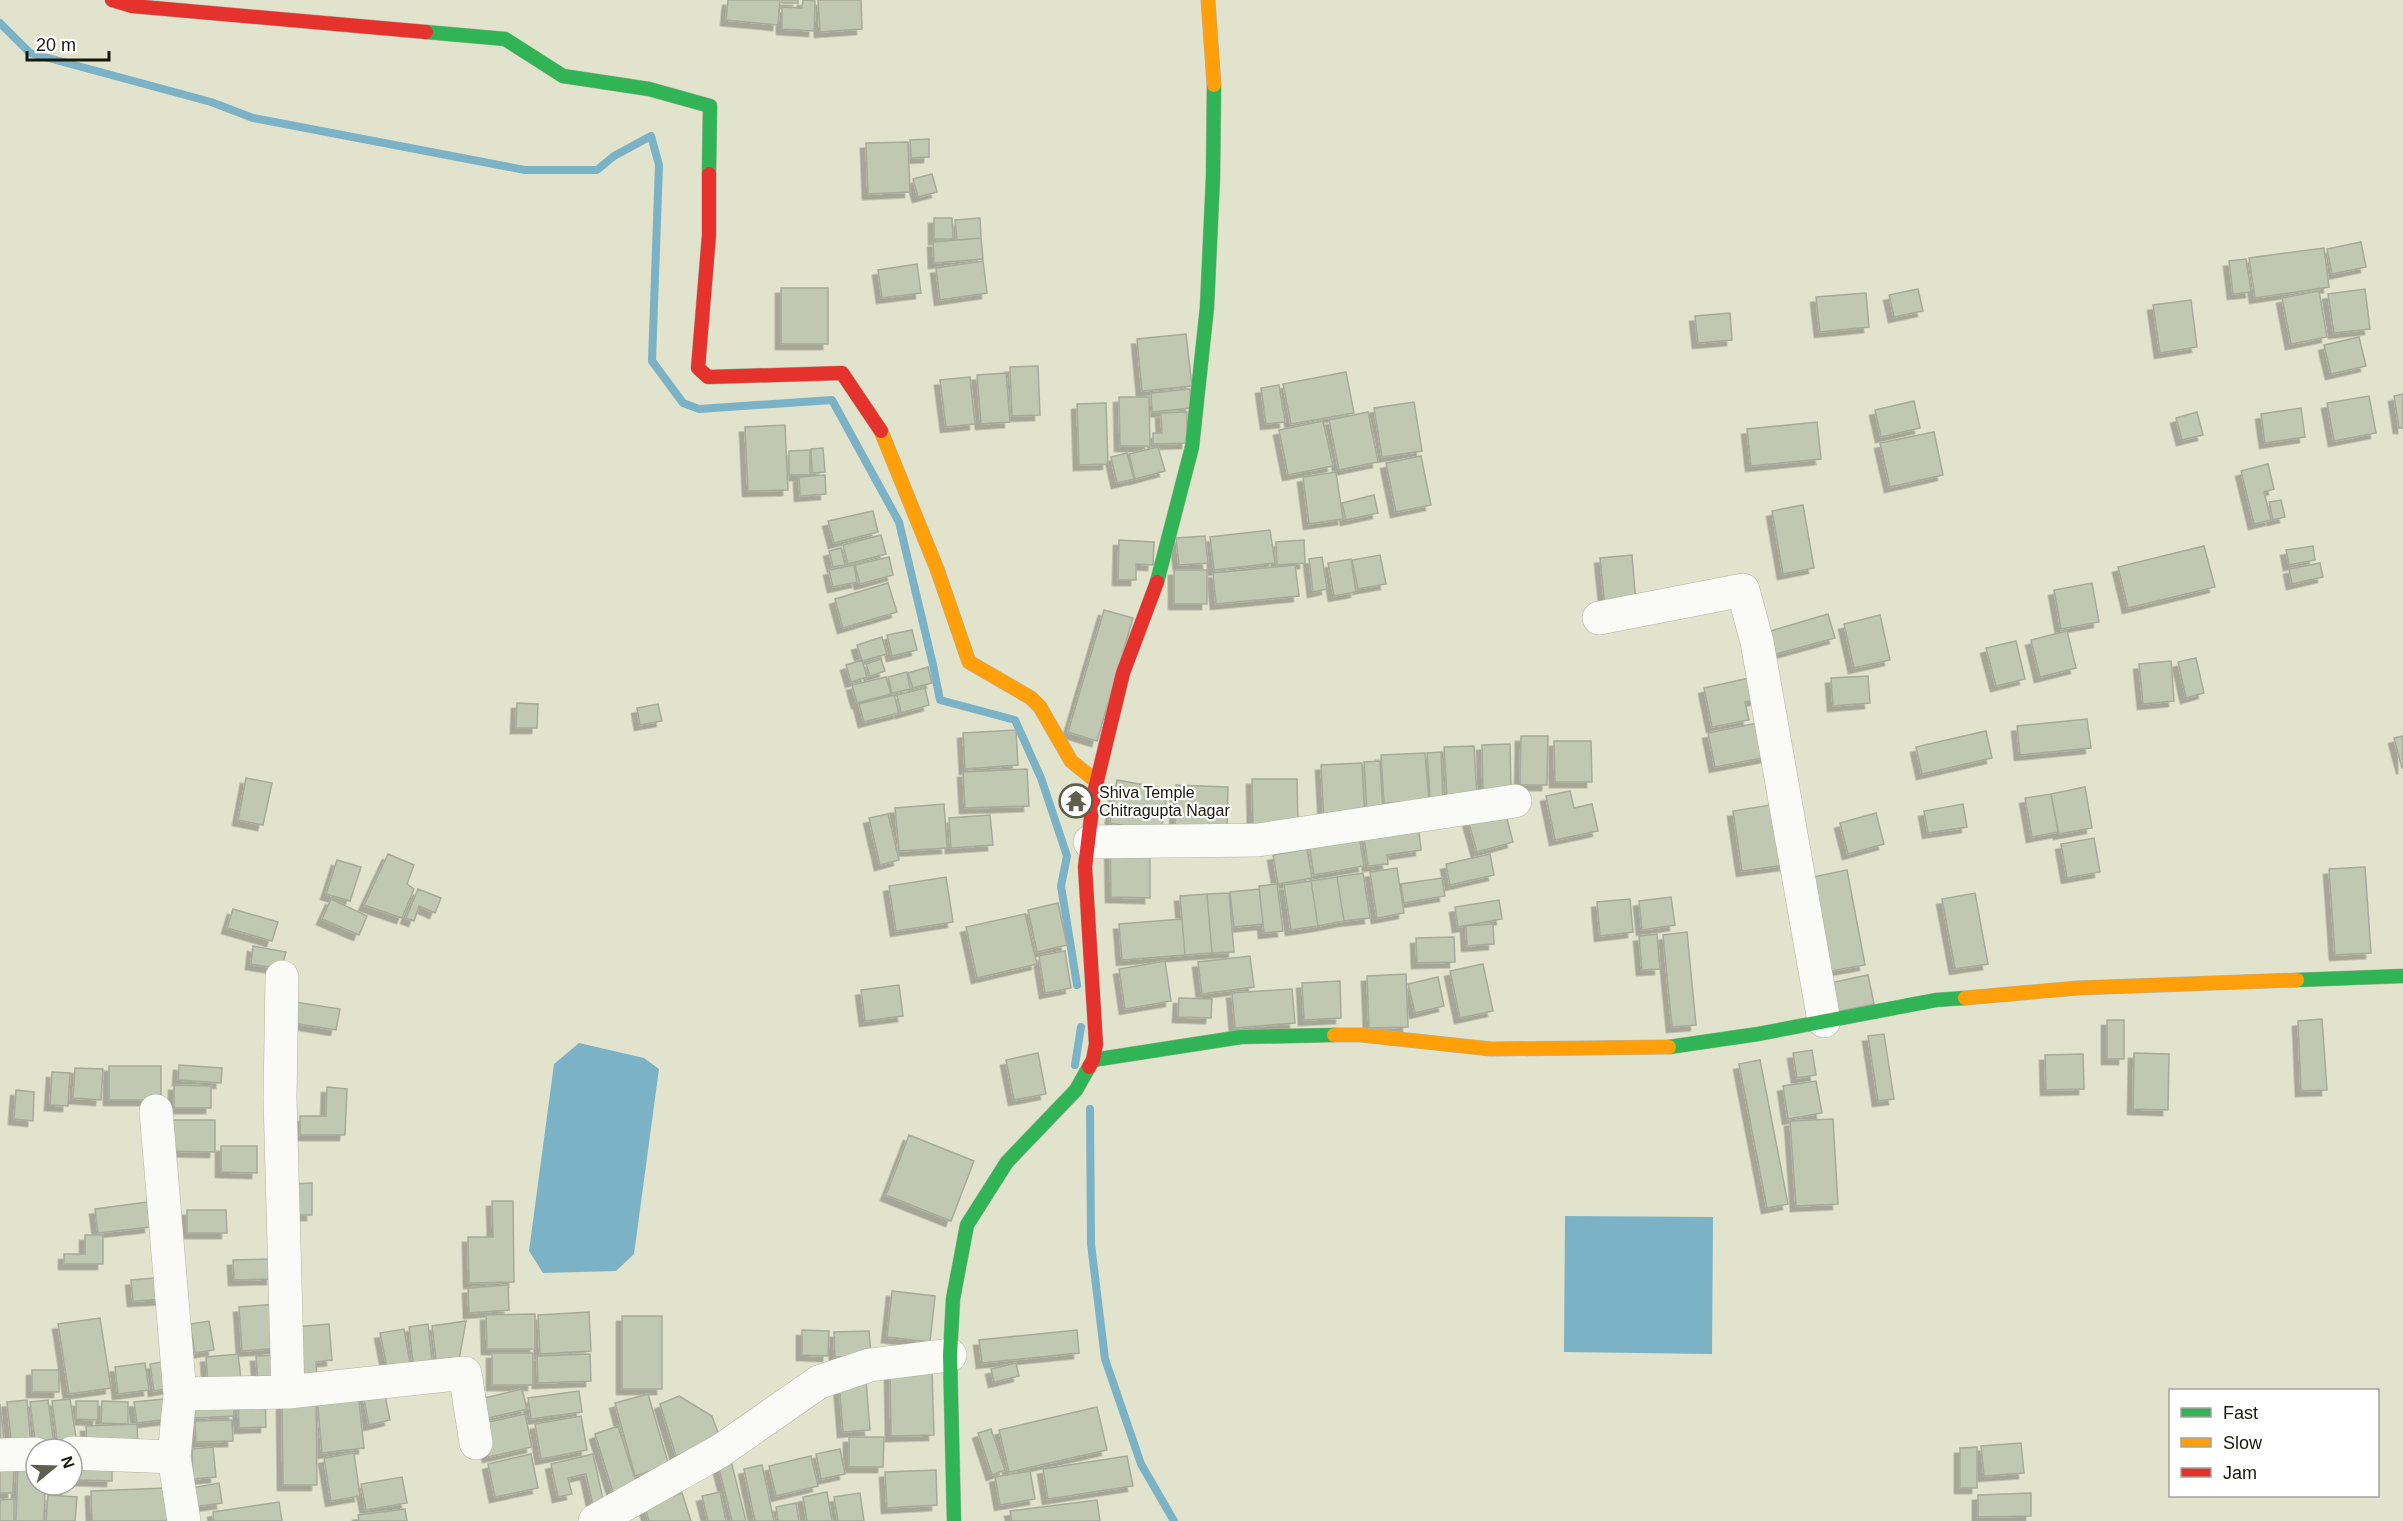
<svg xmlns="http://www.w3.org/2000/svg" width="2403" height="1521" viewBox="0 0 2403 1521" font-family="Arial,sans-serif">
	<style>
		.water { fill: #7bb2c6 }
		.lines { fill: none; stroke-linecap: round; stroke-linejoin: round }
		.stream { stroke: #7bb2c6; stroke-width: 8 }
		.building { fill: #c1c8b1; stroke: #a6aa9a; stroke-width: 1.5; filter: url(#shadow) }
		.street-casing { stroke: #b1b3a1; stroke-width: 34 }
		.fast-casing { stroke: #b1b3a1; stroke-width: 15 }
		.slow-casing { stroke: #b1b3a1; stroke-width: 15 }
		.jam-casing { stroke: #b1b3a1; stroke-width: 15 }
		.street { stroke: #fafbf7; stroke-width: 33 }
		.fast { stroke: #30b455; stroke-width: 14 }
		.slow { stroke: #ff9f0a; stroke-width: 14 }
		.jam { stroke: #e5322d; stroke-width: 14 }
		.labels { text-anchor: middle; stroke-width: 4.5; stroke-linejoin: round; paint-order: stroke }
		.poi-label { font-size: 16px; fill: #18180a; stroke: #fff; text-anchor: start }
	</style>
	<defs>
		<filter id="shadow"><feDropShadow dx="-5.5" dy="5.5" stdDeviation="0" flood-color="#0004"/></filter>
	</defs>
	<rect width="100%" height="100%" fill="#e1e3cc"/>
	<!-- water -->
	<path class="water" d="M579 1043 644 1058 659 1069 634 1254 616 1271 543 1273 529 1251 554 1064Z
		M1565 1216 1713 1217 1712 1354 1564 1352Z"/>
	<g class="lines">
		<!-- stream -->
		<path class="stream" d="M0 23 30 53 211 102 253 118 525 170H597L614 156 651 136 659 165 652 361 683 403 699 409 832 400 899 522 933 665 940 700 1015 720 1041 778 1067 856 1061 886 1077 985
			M1075 1065 1081 1027
			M1090 1109 1091 1244 1105 1359 1141 1464 1174 1521"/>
	</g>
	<!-- building -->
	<path class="building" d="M728 0H780L778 25 726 20Z
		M782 0H798V3H782Z
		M803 0 815 1 814 31 782 29V7L802 8Z
		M818 0H861L862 29 820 32Z
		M929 139V157L911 158 910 140Z
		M908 142 910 192 868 194 866 143Z
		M932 174 937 192 918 197 913 179Z
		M934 218H952L953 239H934Z
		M980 218 981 238 957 240 955 220Z
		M981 238 983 259 934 263 933 242Z
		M2361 242 2366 267 2332 274 2327 249Z
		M2324 248 2329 287 2255 298 2249 258Z
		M2246 259 2251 292 2233 294 2229 261Z
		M983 261 987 293 940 300 936 268Z
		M917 264 921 293 882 298 878 270Z
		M781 288H828V344H781Z
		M1918 289 1923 311 1894 317 1889 295Z
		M2365 289 2370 329 2334 333 2328 294Z
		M2319 291 2327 337 2291 344 2282 298Z
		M1866 293 1869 327 1820 332 1816 297Z
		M2191 300 2197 347 2160 353 2153 305Z
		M1730 313 1732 340 1698 343 1695 316Z
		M1186 334 1192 386 1142 391 1137 339Z
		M2359 337 2366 366 2331 374 2324 345Z
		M1038 366 1040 415 1012 416 1010 367Z
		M1346 372 1354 413 1291 424 1283 384Z
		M1006 373 1010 422 981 424 977 375Z
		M970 377 975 424 946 427 940 380Z
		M1279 385 1285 422 1266 424 1261 388Z
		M1190 389 1191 408 1152 412 1151 393Z
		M2403 394V428H2399L2394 396Z
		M2369 396 2376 433 2334 441 2327 403Z
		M1119 397H1149L1150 446H1120Z
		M1914 401 1920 428 1881 437 1875 410Z
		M1414 402 1422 451 1382 457 1374 408Z
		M1106 403 1108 464 1079 465 1077 404Z
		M2301 408 2305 437 2265 443 2261 414Z
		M1187 412V443L1153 444V433H1162L1161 413Z
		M1368 412 1378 462 1339 470 1329 420Z
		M2197 412 2203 435 2182 440 2176 418Z
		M1323 421 1333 466 1288 475 1279 430Z
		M1817 422 1821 459 1751 466 1747 429Z
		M785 425 788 490 748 491 745 427Z
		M1934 432 1943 475 1890 487 1880 443Z
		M1158 447 1165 471 1135 479 1129 454Z
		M823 448 825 472 812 473 811 449Z
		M810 450V475H789V451Z
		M1127 453 1134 479 1117 483 1111 457Z
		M1421 456 1431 505 1396 512 1386 463Z
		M2268 464 2274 489 2264 492 2271 520 2254 524 2241 471Z
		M1336 472 1343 519 1309 524 1303 477Z
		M825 475 826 494 800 496 799 477Z
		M1374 495 1378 513 1346 520 1342 503Z
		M2281 500 2285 517 2273 520 2269 502Z
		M1803 505 1814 568 1783 574 1772 511Z
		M873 511 878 532 834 543 828 521Z
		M1270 530 1275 563 1214 570 1210 537Z
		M881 535 886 554 848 564 843 545Z
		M1205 536 1208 563 1179 565 1176 538Z
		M1119 540 1154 542 1153 565 1136 564V580H1118Z
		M1304 540 1305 563 1277 565 1276 542Z
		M2204 546 2215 587 2128 608 2118 567Z
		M2313 546 2315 560 2289 565 2286 550Z
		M841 548 845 565 833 567 829 551Z
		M1380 555 1386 584 1358 589 1352 560Z
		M1632 555 1636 604 1605 607 1600 558Z
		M889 557 893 575 860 584 855 565Z
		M1322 557 1327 589 1313 592 1309 559Z
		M1351 559 1356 592 1334 596 1328 563Z
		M2320 563 2323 577 2292 584 2289 569Z
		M854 565 857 582 833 587 829 570Z
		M1295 565 1299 596 1216 604 1213 573Z
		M1174 570H1207V604H1174Z
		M888 583 897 612 843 628 835 599Z
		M2092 583 2099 622 2061 629 2054 590Z
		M1104 610 1133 618 1097 741 1068 732Z
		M1828 614 1835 638 1773 655 1767 632Z
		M1880 615 1890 660 1854 668 1844 624Z
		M912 630 917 650 892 656 887 635Z
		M2067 631 2076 668 2040 677 2031 640Z
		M882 637 887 654 862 661 857 645Z
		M2016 641 2025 679 1996 686 1986 648Z
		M2196 658 2204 693 2186 698 2178 662Z
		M881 659 885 671 870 676 866 664Z
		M862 660 867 677 851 682 846 665Z
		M2171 661 2174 701 2143 704 2139 664Z
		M928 667 932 683 913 688 908 673Z
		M907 672 910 689 892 693 888 677Z
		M1868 676 1870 703 1833 706 1831 678Z
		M886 677 891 694 857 703 852 685Z
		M1754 677 1759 699 1745 702 1749 720 1712 727 1704 688Z
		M925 688 929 705 901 713 897 695Z
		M894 695 899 713 864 722 859 704Z
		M517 703 538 704 537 728H516Z
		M658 704 662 721 640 725 637 708Z
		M2087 719 2091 748 2020 755 2017 726Z
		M1767 721 1773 756 1715 767 1708 733Z
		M1016 730 1018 765 965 769 963 733Z
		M1986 731 1992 758 1922 774 1916 747Z
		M1521 736H1548L1547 785H1520Z
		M2403 736V768H2402L2394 738Z
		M1554 741H1591L1592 782H1555Z
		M1510 744 1511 789 1483 790 1482 745Z
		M1474 746 1477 797 1447 798 1444 747Z
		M1441 752 1443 797H1430L1427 753Z
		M1425 753 1429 801 1384 803 1381 755Z
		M1380 761 1383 813H1367L1364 762Z
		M1362 763 1365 820 1324 822 1321 765Z
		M1027 769 1029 806 965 808 963 772Z
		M246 778 272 783 263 825 238 820Z
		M1252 779H1297L1298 825H1253Z
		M1117 780 1168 789 1161 832 1110 823Z
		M1176 785 1228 787 1227 828 1175 826Z
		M2085 787 2092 828 2059 834 2051 794Z
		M1570 791 1574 808 1592 804 1598 831 1555 840 1546 796Z
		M2051 794 2058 832 2032 837 2025 798Z
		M944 804 947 848 899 851 895 808Z
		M1776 804 1785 865 1742 871 1733 811Z
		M1963 804 1967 827 1928 833 1924 811Z
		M1504 807 1513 842 1477 852 1467 816Z
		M1876 813 1884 844 1848 854 1840 823Z
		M888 814 899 860 880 865 869 818Z
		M990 815 993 845 951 848 949 818Z
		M1418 823 1421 850 1387 855 1388 864 1368 866 1363 830Z
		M1359 836 1364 866 1314 875 1308 837Z
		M2094 838 2100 872 2067 878 2061 844Z
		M1110 839H1150V898L1111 897Z
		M1307 849 1312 878 1278 884 1273 855Z
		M388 854 414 865 407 884 414 889 402 918 364 905Z
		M1490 854 1494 875 1450 885 1446 864Z
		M337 860 361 867 350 901 326 894Z
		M2365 867 2371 953 2335 955 2329 869Z
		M1397 868 1404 913 1377 918 1370 872Z
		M1847 870 1865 965 1826 972 1808 878Z
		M1363 873 1370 918 1344 921 1337 877Z
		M946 877 953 922 896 931 889 886Z
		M1337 877 1344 921 1318 926 1311 881Z
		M1442 878 1445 896 1404 903 1401 884Z
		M1311 881 1318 926 1291 930 1284 885Z
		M1277 884 1283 931 1264 933 1259 886Z
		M418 889 441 898 435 913 419 906 414 921 406 918Z
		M1259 889 1263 924 1234 927 1230 892Z
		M1229 893 1234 952 1212 953 1207 894Z
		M1975 893 1988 964 1955 969 1942 899Z
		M1207 894 1212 953 1185 955 1180 896Z
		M1671 897 1675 925 1642 930 1639 901Z
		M331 899 367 916 359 935 322 919Z
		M1630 899 1633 932 1600 936 1597 902Z
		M1499 900 1502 919 1458 927 1455 907Z
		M1058 903 1067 945 1037 952 1028 910Z
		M233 909 278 922 272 941 227 928Z
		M1025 914 1037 964 977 978 966 927Z
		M1182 919 1185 955 1122 960 1119 924Z
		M1493 924 1494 944 1467 946 1466 926Z
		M1687 932 1696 1025 1672 1027 1663 935Z
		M1657 934 1660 969 1642 970 1639 936Z
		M1454 937 1455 962 1417 963 1416 938Z
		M253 946 286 952 281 969 251 964Z
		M1065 951 1071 988 1045 993 1039 956Z
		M1250 956 1254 987 1202 994 1198 962Z
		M1165 961 1171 1001 1125 1009 1119 969Z
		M1483 964 1493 1011 1460 1018 1450 971Z
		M1406 974 1408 1027 1369 1028 1367 976Z
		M1868 975 1874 1004 1831 1013 1825 984Z
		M1438 977 1444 1006 1415 1013 1408 984Z
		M1340 981 1341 1018 1304 1020 1302 983Z
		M899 985 903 1016 865 1021 861 990Z
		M1292 989 1295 1023 1235 1028 1232 993Z
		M1179 998 1212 999 1211 1018 1178 1017Z
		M289 1001 340 1009 336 1030 286 1022Z
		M2322 1019 2327 1090 2301 1091 2298 1021Z
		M2107 1020H2124V1059H2107Z
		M1884 1034 1894 1099 1878 1101 1868 1036Z
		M1812 1050 1816 1075 1797 1078 1793 1053Z
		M1038 1053 1046 1094 1014 1100 1006 1060Z
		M2134 1053 2169 1054 2168 1110 2133 1109Z
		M2083 1054 2084 1089 2046 1090 2045 1055Z
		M1760 1060 1788 1204 1767 1208 1739 1064Z
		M179 1065 222 1068 221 1083 178 1080Z
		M109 1066H161V1100H109Z
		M75 1068 103 1069 101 1100 73 1098Z
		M52 1072 70 1073 68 1106 50 1105Z
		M1816 1081 1822 1113 1788 1119 1783 1086Z
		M174 1085 211 1086V1108H174Z
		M327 1087 347 1089 345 1135H300V1116H326Z
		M16 1090 34 1092 33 1121 14 1119Z
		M1833 1119 1838 1204 1796 1206 1790 1121Z
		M163 1120H215V1152L164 1151Z
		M909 1135 974 1161 951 1221 886 1195Z
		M221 1146H257V1173L221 1172Z
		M312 1183V1215H291V1184Z
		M492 1201H513L514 1282 469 1283 468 1237H493Z
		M147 1202 150 1227 98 1233 95 1209Z
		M187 1210H226L227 1233H187Z
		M85 1235H103V1264H64V1254H85Z
		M271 1259 272 1279 234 1280 233 1260Z
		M166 1277 168 1299 133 1301 131 1280Z
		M508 1285 509 1310 469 1313 468 1288Z
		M892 1291 935 1296 930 1342 887 1337Z
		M278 1304 281 1348 242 1351 239 1307Z
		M589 1312 591 1351 540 1354 538 1315Z
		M535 1314V1349H487L486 1315Z
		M622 1316H662V1389H622Z
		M100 1318 111 1388 69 1394 58 1324Z
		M209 1321 214 1350 195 1353 190 1324Z
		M466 1321 458 1365 437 1367 432 1326Z
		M329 1324 332 1360 316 1362 317 1380 299 1381 294 1327Z
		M428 1324 433 1369 414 1371 409 1327Z
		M404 1329 411 1369 388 1373 380 1333Z
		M802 1330 829 1331 828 1356 802 1355Z
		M1077 1330 1079 1353 982 1363 979 1340Z
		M869 1331 871 1355 835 1357 834 1332Z
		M492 1353H533V1385H492Z
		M238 1354 241 1379 208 1383 206 1357Z
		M590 1354 591 1381 538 1383 537 1356Z
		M282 1355 283 1387 258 1388 256 1356Z
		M172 1360 177 1387 154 1391 150 1364Z
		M145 1363 149 1390 118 1394 115 1367Z
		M1016 1363 1019 1376 994 1382 991 1369Z
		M32 1370H59V1392H32Z
		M890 1370H932L934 1435 891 1436Z
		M866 1380 870 1430 843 1432 839 1382Z
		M383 1386 390 1420 369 1425 362 1390Z
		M522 1389 527 1409 484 1419 480 1399Z
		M579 1391 582 1412 531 1419 528 1398Z
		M358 1393 364 1448 322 1453 317 1397Z
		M648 1394 669 1466 635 1476 615 1403Z
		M265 1395 266 1427 239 1428 238 1396Z
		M679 1396 712 1416 721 1441 676 1456 660 1404Z
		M173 1398 175 1418 137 1423 134 1402Z
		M233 1398 234 1416 195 1418 194 1400Z
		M316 1398 317 1485H283L282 1399Z
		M70 1399 77 1444 58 1447 52 1401Z
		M27 1400 31 1446 12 1448 7 1402Z
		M48 1400 54 1445 36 1447 30 1402Z
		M76 1401H98V1420L76 1419Z
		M102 1401 128 1402V1424L101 1423Z
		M0 1404 5 1447 0 1448Z
		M1097 1407 1107 1450 1009 1472 999 1430Z
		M525 1414 532 1447 488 1457 480 1424Z
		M581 1416 587 1450 541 1459 535 1424Z
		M232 1420 233 1441 196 1442 195 1421Z
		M137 1424 138 1447 87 1449 86 1426Z
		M618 1426 637 1485 613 1492 595 1434Z
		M991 1429 1005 1470 992 1475 978 1433Z
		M849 1437H884L883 1467H849Z
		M2021 1443 2024 1473 1984 1476 1981 1446Z
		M213 1447 216 1477 193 1479 192 1449Z
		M1977 1447V1488H1960V1448Z
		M840 1449 845 1474 821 1479 816 1454Z
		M354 1453 360 1496 331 1501 324 1458Z
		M531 1454 538 1488 495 1497 488 1464Z
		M593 1454 605 1508 594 1510 586 1474 568 1478 572 1494 558 1497 551 1464Z
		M811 1456 818 1486 776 1496 769 1466Z
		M1127 1456 1133 1486 1048 1499 1043 1469Z
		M80 1459 112 1460V1481L79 1480Z
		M0 1460H14L13 1493H0Z
		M731 1461 746 1521H732L718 1464Z
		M18 1463 36 1464V1485H45L44 1521H16Z
		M762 1465 774 1521H755L744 1469Z
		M936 1470 937 1505 887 1508 885 1472Z
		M1030 1471 1035 1499 1000 1505 995 1477Z
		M402 1477 407 1503 366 1510 361 1484Z
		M219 1483 222 1503 194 1507 191 1488Z
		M166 1488 167 1521H92L91 1491Z
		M720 1492 726 1521H708L702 1496Z
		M827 1492 832 1521H807L803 1497Z
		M682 1493 691 1521H649L644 1505Z
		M860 1493 864 1521H838L834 1497Z
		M2031 1493V1516L1978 1517V1495Z
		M48 1495 77 1497 75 1521H46Z
		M14 1499V1521H0V1500Z
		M1097 1500 1100 1521H1012L1010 1511Z
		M279 1502 282 1521H214L213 1512Z
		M796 1503 799 1521H778L776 1507Z
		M405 1509 407 1521H359L358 1515Z"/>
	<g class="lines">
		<defs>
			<path id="street" d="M1599 618 1743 590 1757 642 1824 1021
				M1090 842 1258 840 1515 801
				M282 977 280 1098 288 1392
				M156 1111 180 1394 174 1457 184 1521
				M180 1394 288 1392 465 1373 476 1443
				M72 1453 174 1457
				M0 1455 36 1454
				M595 1521 720 1451 819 1382 870 1365 950 1355"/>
			<path id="fast" d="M426 32 505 39 563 76 649 89 710 106 709 174
				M1157 582 1192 447 1207 307 1213 177 1214 85
				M2297 980 2403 976
				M1669 1047 1758 1034 1936 1000 1965 998
				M1093 1060 1241 1037 1334 1035
				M954 1521 950 1355 953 1299 967 1225 1007 1162 1076 1090 1089 1067"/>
			<path id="slow" d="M1208 0 1214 85
				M881 431 937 569 969 662 1031 698 1040 707 1071 761 1097 782
				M1965 998 2078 988 2297 980
				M1334 1035H1361L1491 1049 1669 1047"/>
			<path id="jam" d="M112 0 132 6 426 32
				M709 174V235L698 368 708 377 842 373 881 431
				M1089 1067 1093 1060 1096 1044 1085 867 1094 793 1123 673 1157 582"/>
		</defs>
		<!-- street casing -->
		<use href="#street" class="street-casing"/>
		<!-- fast casing -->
		<use href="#fast" class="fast-casing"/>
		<!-- slow casing -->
		<use href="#slow" class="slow-casing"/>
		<!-- jam casing -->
		<use href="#jam" class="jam-casing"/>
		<!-- street -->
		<use href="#street" class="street"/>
		<!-- fast -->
		<use href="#fast" class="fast"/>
		<!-- slow -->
		<use href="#slow" class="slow"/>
		<!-- jam -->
		<use href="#jam" class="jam"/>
	</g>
	<!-- icons -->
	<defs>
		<symbol id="temple-ring" viewBox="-11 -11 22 22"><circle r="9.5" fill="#fff" stroke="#5e5f4e" stroke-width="1.5"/><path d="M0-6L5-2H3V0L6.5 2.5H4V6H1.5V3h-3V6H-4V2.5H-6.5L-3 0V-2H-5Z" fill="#5e5f4e"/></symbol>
	</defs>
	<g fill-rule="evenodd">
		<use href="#temple-ring" x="1057" y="782" width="38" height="38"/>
	</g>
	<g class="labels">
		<!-- poi labels -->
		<g class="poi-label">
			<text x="1099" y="798">Shiva Temple<tspan x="1099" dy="18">Chitragupta Nagar</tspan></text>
		</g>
	</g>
	<!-- legend -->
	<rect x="2169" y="1389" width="210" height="108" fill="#ffffff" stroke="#a3a39d" stroke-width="1.5"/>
	<rect x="2181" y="1408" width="30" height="9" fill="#30b455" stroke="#a3a39d" stroke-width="1.5"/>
	<text x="2223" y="1419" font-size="18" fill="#18180a">Fast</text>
	<rect x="2181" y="1438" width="30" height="9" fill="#ff9f0a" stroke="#a3a39d" stroke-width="1.5"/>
	<text x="2223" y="1449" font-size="18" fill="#18180a">Slow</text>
	<rect x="2181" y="1468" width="30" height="9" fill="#e5322d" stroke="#a3a39d" stroke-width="1.5"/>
	<text x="2223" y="1479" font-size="18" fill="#18180a">Jam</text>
	<!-- north arrow -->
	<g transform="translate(54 1467) rotate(71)"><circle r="28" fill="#ffffff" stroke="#a3a39d" stroke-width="1.5"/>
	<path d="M0-4.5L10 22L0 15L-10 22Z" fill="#5e5f4e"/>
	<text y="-9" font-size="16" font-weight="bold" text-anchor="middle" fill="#18180a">N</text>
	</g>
	<!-- scale -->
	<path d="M27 51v9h82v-9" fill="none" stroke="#18180a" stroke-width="3"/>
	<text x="36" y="51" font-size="18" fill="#18180a" stroke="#ffffff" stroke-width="4.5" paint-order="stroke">20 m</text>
</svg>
